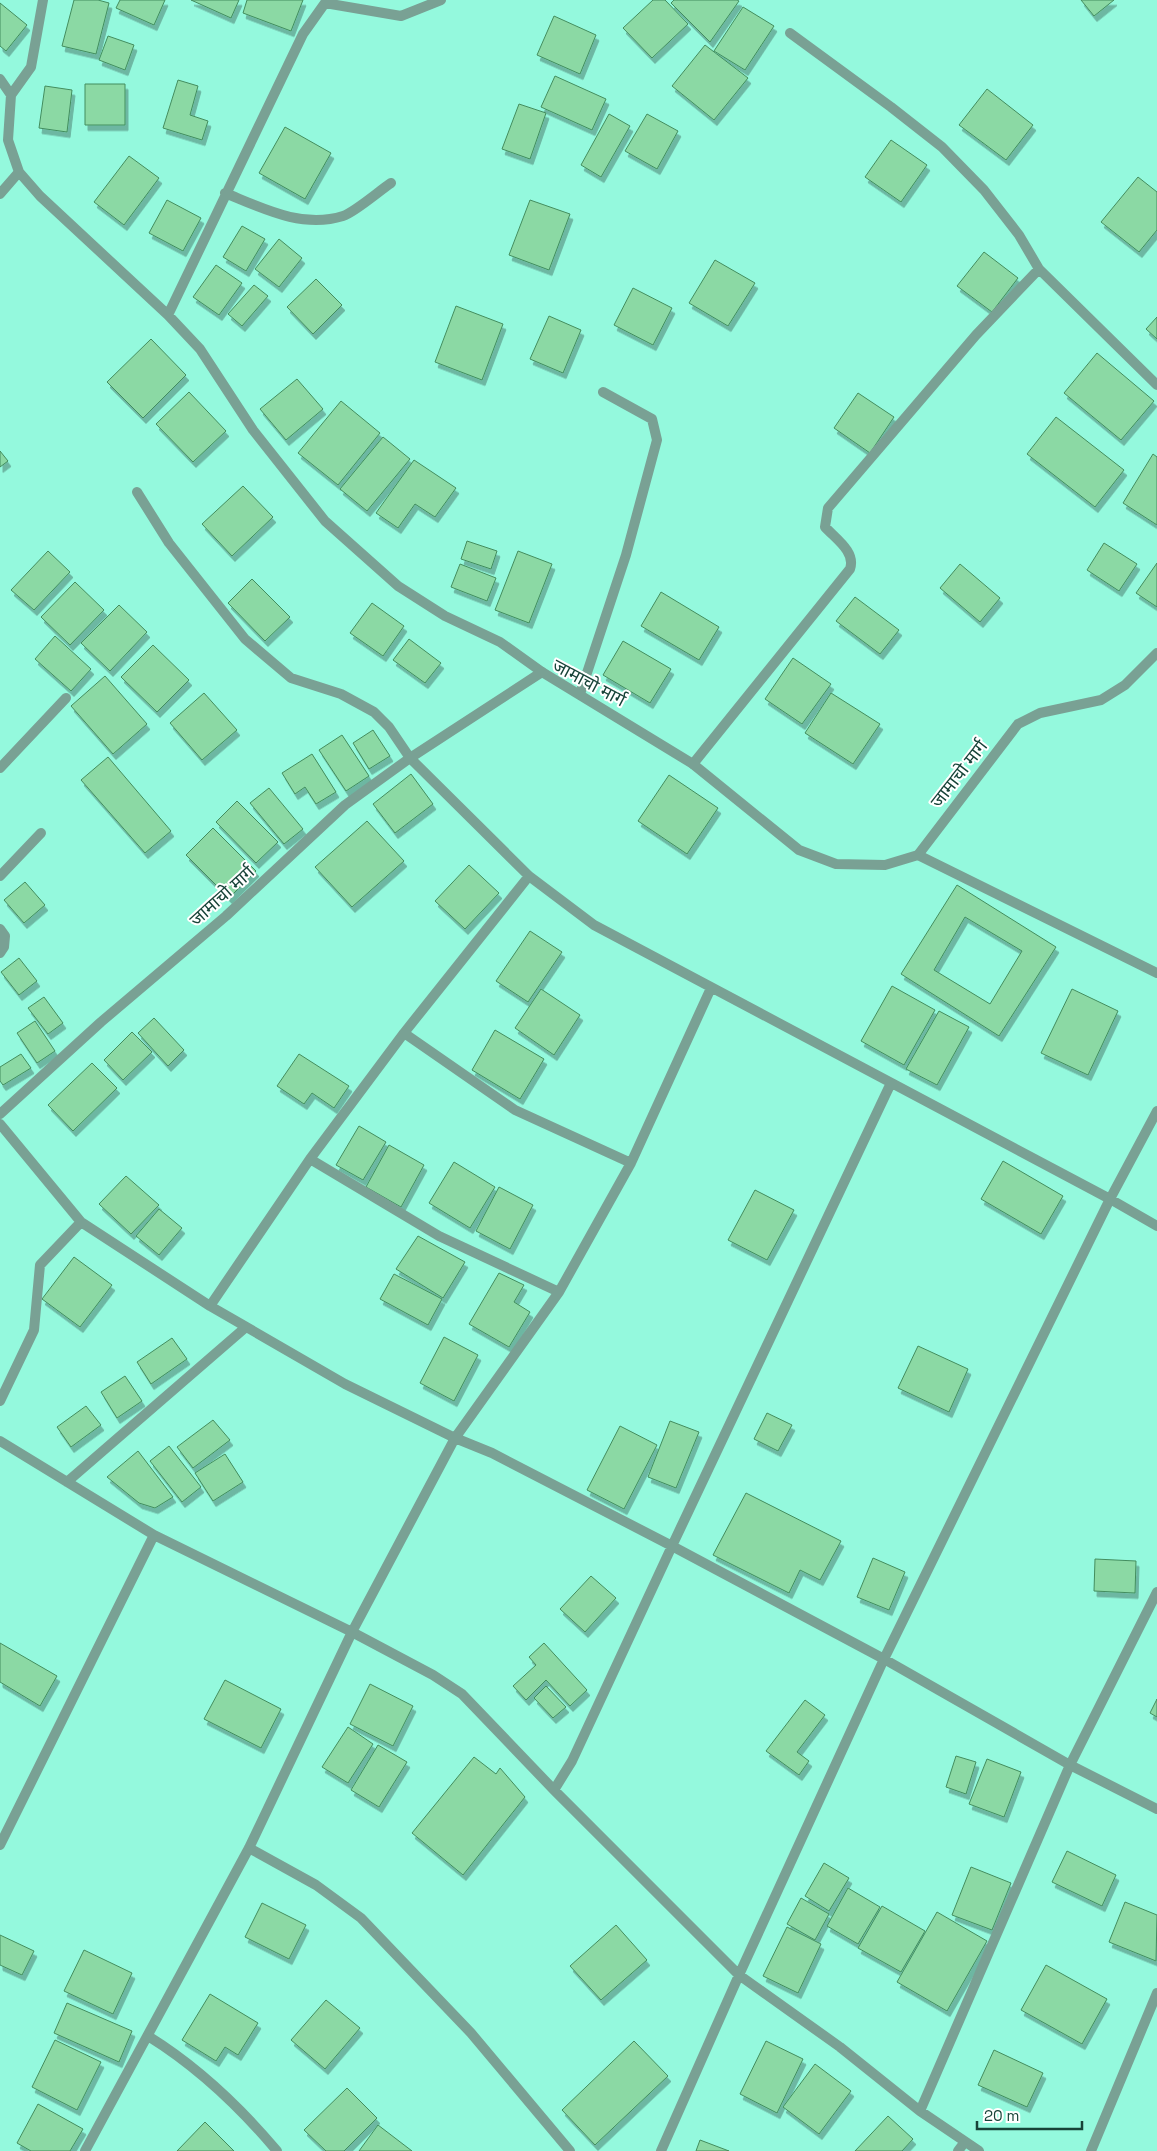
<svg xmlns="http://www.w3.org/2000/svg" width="1157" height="2151" viewBox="0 0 1157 2151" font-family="'Space Grotesk','Noto Sans Devanagari',sans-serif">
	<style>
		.building { fill: #8bd9a4; stroke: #438d5e; fill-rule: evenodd; filter: url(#shadow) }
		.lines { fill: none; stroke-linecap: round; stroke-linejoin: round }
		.minor { stroke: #79a194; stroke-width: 10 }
		.tertiary { stroke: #79a194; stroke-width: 10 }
		.labels { text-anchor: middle; stroke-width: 4; stroke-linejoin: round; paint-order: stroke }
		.street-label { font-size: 18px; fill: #174338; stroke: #fff }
	</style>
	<defs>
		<filter id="shadow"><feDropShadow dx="3" dy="5.5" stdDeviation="0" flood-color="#0004"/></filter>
	</defs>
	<rect width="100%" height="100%" fill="#94f9dd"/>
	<!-- building -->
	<path class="building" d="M74 0H98L109 3 96 54 62 46Z
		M120 0H165L154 25 116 8Z
		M191 0H239L231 18Z
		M247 0H303L291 31 243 13Z
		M653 0H665L688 24 652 58 623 28Z
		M674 0H737L739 1 710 42 671 3Z
		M1081 0H1114L1094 16Z
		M0 3 27 25 6 51 0 46Z
		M743 7 774 26 745 70 714 51Z
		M554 16 596 35 580 74 537 55Z
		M108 36 134 45 125 70 99 60Z
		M705 45 748 78 714 120 672 86Z
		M555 76 606 99 592 130 541 107Z
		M178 80 198 86 190 115 208 121 202 140 163 128Z
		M85 84H125V125H85Z
		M45 86 72 90 67 132 39 128Z
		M987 89 1033 125 1006 160 959 125Z
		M519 104 546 113 530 159 502 149Z
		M609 114 630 126 601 177 581 165Z
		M647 114 678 131 657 169 625 151Z
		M285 127 331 153 305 199 259 173Z
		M891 140 927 165 901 202 865 177Z
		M129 156 159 178 124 225 94 202Z
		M1138 177 1157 192V230L1139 252 1101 222Z
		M167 200 201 218 183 251 149 233Z
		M530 200 570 214 549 270 509 255Z
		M242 226 265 239 246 271 223 257Z
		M279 239 302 258 279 287 255 269Z
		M984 252 1018 278 992 312 957 286Z
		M715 260 755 283 728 326 689 303Z
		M216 265 242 283 219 315 193 297Z
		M316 279 342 305 313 334 287 307Z
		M254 285 268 296 242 326 228 314Z
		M633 288 672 308 653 345 614 325Z
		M456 306 503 324 482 380 435 362Z
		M549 316 581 330 563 373 530 359Z
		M1157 317V339L1146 329Z
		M151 339 186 375 143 418 107 382Z
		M1097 353 1154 401 1121 440 1064 393Z
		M297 379 323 409 286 440 260 409Z
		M189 392 226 431 193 462 156 424Z
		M858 393 894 417 870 453 834 428Z
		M341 401 380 433 338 485 298 453Z
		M1056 417 1124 470 1095 507 1027 454Z
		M383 437 410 459 367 511 340 489Z
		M0 451 8 461 0 467Z
		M1153 454 1157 457V525L1123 503Z
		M414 460 456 488 435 517 415 504 398 528 376 513Z
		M243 486 273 517 232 556 202 524Z
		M467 541 497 551 491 569 461 559Z
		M1104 543 1137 564 1119 591 1087 570Z
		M48 551 70 572 34 610 11 590Z
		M518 551 552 564 529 623 495 610Z
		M1157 563V607L1136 593Z
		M460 564 496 578 487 601 451 587Z
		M960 564 1000 598 980 622 940 588Z
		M252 579 290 617 265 641 228 603Z
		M75 582 104 610 70 645 41 617Z
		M661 592 719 627 699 660 641 626Z
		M855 597 899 630 880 654 836 621Z
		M372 603 404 626 383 656 350 633Z
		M119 605 147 632 110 671 81 643Z
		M55 636 91 669 71 691 35 659Z
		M409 639 441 663 425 683 393 660Z
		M623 641 671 669 650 703 603 675Z
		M153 645 189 680 157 712 121 677Z
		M793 658 831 684 802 724 765 699Z
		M105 676 147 724 113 754 71 706Z
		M204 693 237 730 202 760 170 723Z
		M831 693 880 724 853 764 805 733Z
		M373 730 390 756 369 769 353 743Z
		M342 735 369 776 346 791 319 750Z
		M312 754 336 792 316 804 305 787 295 794 282 773Z
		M108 757 171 831 145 853 81 780Z
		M411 774 433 804 395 833 373 804Z
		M669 775 718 808 687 854 638 821Z
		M269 788 303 829 284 844 250 803Z
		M237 801 278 842 256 863 216 822Z
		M367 821 404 861 352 907 315 867Z
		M213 828 256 871 229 898 186 855Z
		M469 865 499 893 465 929 435 901Z
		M25 882 45 905 24 923 4 900Z
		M957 885 1056 947 999 1036 901 974ZM965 917 1022 951 990 1004 934 970Z
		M530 931 562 952 528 1002 496 981Z
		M19 958 37 981 19 995 1 972Z
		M892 986 935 1010 904 1065 861 1041Z
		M541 989 580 1015 554 1055 515 1028Z
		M1072 989 1118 1011 1088 1075 1041 1053Z
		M44 997 63 1023 48 1034 28 1008Z
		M939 1011 969 1027 937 1085 906 1069Z
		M154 1018 184 1050 168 1066 138 1033Z
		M35 1021 55 1051 37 1063 17 1033Z
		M495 1030 544 1059 520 1099 472 1070Z
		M132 1032 152 1052 123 1080 104 1060Z
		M21 1054 31 1068 3 1085 0 1081V1067Z
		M299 1054 349 1086 334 1108 312 1093 304 1104 277 1086Z
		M92 1063 117 1088 73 1131 48 1105Z
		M359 1126 386 1142 363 1180 336 1165Z
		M389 1145 424 1165 401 1207 366 1187Z
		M1003 1161 1063 1196 1041 1234 981 1199Z
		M454 1162 495 1187 470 1228 429 1203Z
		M126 1176 159 1205 131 1234 99 1204Z
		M499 1187 533 1205 510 1249 476 1231Z
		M755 1190 794 1210 767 1260 728 1240Z
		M159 1209 182 1228 159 1255 136 1236Z
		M418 1236 465 1262 443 1298 396 1269Z
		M74 1257 112 1285 80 1327 42 1299Z
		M499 1273 524 1285 514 1302 530 1312 509 1347 469 1324Z
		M394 1274 442 1299 428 1325 380 1299Z
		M444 1337 478 1355 454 1401 420 1383Z
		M172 1338 187 1359 151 1384 137 1362Z
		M918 1346 968 1369 949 1412 898 1388Z
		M125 1376 142 1401 117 1418 101 1392Z
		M86 1406 101 1425 71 1447 57 1427Z
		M767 1413 792 1425 778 1451 754 1439Z
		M213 1420 230 1440 193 1468 177 1447Z
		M670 1421 699 1432 676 1488 648 1477Z
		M620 1426 657 1445 624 1509 587 1490Z
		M169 1446 201 1487 182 1502 150 1461Z
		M138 1451 173 1497 155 1508 139 1503 107 1477Z
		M225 1454 243 1482 213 1501 195 1473Z
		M746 1493 841 1541 820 1580 800 1570 789 1593 713 1555Z
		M873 1558 905 1572 889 1610 857 1597Z
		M1095 1559 1136 1561 1135 1593 1094 1591Z
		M591 1576 616 1598 585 1632 560 1609Z
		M0 1643 57 1676 40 1706 0 1682Z
		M544 1643 587 1690 570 1706 546 1680 526 1700 513 1686 536 1665 529 1657Z
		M225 1680 281 1709 261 1748 204 1719Z
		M370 1684 413 1706 393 1746 350 1724Z
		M546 1686 566 1707 553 1718 534 1698Z
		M1157 1699V1717L1150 1713Z
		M805 1700 825 1715 797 1752 809 1761 799 1775 766 1751Z
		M348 1727 373 1744 348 1783 322 1767Z
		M378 1745 407 1762 379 1807 351 1790Z
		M956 1756 976 1762 966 1794 946 1787Z
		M474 1757 496 1774 500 1768 525 1797 463 1875 412 1833Z
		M987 1759 1021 1772 1004 1817 969 1804Z
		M1067 1851 1116 1875 1102 1906 1052 1882Z
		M824 1863 849 1878 829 1911 805 1896Z
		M971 1867 1011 1883 992 1930 952 1915Z
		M848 1888 880 1907 858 1944 827 1926Z
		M801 1898 829 1914 815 1940 787 1924Z
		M1125 1902 1157 1915 1156 1961 1109 1942Z
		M262 1903 306 1925 289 1959 245 1937Z
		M882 1906 925 1931 901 1972 858 1948Z
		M937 1912 987 1941 947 2011 897 1982Z
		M616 1925 647 1960 601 2000 570 1966Z
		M787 1927 821 1944 798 1993 763 1976Z
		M0 1935 34 1951 22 1975 0 1965Z
		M84 1950 132 1973 113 2014 64 1991Z
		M1046 1965 1107 1999 1082 2044 1021 2010Z
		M210 1994 258 2023 238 2055 225 2047 216 2061 182 2040Z
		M326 2000 360 2028 325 2069 291 2040Z
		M67 2003 132 2031 119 2062 54 2033Z
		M55 2040 101 2062 77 2110 32 2087Z
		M634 2041 668 2076 595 2145 562 2110Z
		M766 2041 803 2059 777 2113 740 2094Z
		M994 2050 1043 2073 1027 2107 978 2085Z
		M815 2064 851 2091 819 2134 783 2107Z
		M347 2088 377 2118 344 2151H326L304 2130Z
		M38 2104 83 2129 70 2151H31L17 2143Z
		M888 2116 913 2139 902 2151H855Z
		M205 2122 234 2151H177Z
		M378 2125 412 2151H359Z
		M700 2140 729 2151H696Z"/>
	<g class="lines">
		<!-- minor -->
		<path class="minor" d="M43 0 31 67 11 95 8 140 19 172 40 196 168 315 200 349 253 430 325 521 398 586 445 616 500 642 542 672
			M790 33 891 107 942 147 984 190 1019 235 1039 269 1157 385
			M0 79 11 95
			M225 193C262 208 302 229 343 216 355 212 379 191 391 183
			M0 194 19 172
			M168 315 303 34 325 3 401 16 441 0
			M137 492 169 543 245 639 291 678 341 694 374 712 389 727 410 758 529 876 594 925 1110 1199 1157 1111
			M580 694 626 555 657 440 652 419 603 392
			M693 764 850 569C856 552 836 539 825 527L828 508 976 335 1039 269
			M0 768 66 698
			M918 855 1157 973
			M0 876 41 833
			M0 929 5 936 4 947 0 953
			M404 1033 529 876
			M0 1124 81 1222 210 1306 310 1159 404 1033 515 1110 631 1163 711 988
			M310 1159 439 1236 559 1292
			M631 1163 559 1292 455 1438 492 1453 672 1546 884 1659 1070 1765 1157 1809
			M0 1401 34 1330 40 1265 81 1222
			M0 1441 154 1535 352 1632 433 1675 462 1694 554 1790 739 1975 840 2047 920 2111 979 2151
			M67 1482 246 1327
			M554 1790 572 1761 672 1546 891 1083
			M0 1845 154 1535
			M249 1848 316 1885 361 1918 471 2033 570 2151
			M148 2036C198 2067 240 2107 277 2151
			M920 2111 1070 1765 1157 1592
			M85 2151 249 1848 352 1632 455 1438 345 1384 210 1306
			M661 2151 739 1975 884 1659 1110 1199 1157 1226
			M958 2151 964 2143
			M1091 2151 1157 1993"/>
		<!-- tertiary -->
		<path class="tertiary" d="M0 1114 101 1022 226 916 345 805 410 758 542 672 693 764 799 850 836 864 885 865 918 855 1018 724 1040 713 1101 700 1125 685 1157 653"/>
	</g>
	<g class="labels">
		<!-- street labels -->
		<g class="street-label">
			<text transform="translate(589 683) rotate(28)" y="6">जामाचो मार्ग</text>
			<text transform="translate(959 774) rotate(-52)" y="6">जामाचो मार्ग</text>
			<text transform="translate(222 896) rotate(-42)" y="6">जामाचो मार्ग</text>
		</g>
	</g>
	<!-- scale -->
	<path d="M977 2121v8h105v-8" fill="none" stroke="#174338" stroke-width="2.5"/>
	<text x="984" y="2121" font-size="15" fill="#174338" stroke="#ffffff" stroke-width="4" paint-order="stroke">20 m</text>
</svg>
